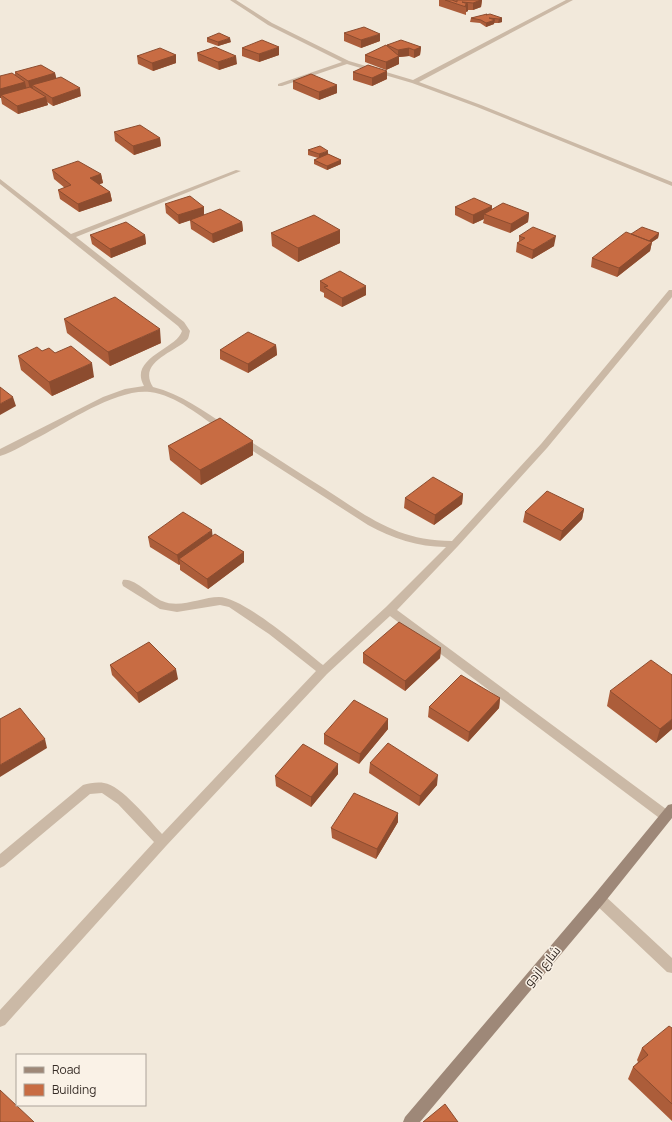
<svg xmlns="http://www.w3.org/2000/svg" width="672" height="1122" viewBox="0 0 672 1122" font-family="Manrope,Cairo,sans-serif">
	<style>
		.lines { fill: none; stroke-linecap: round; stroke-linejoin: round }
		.street { fill: #cbb9a6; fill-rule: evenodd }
		.secondary { fill: #9e8878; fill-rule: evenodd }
		.wall { fill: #ac5d3a }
		.shaded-wall { fill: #8c4c2f }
		.building { fill: #c86c43; stroke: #8c4c2f }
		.labels { text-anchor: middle; stroke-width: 3; stroke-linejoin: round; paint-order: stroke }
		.near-street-label { font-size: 13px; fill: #372d27; stroke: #faf2e7 }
	</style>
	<rect width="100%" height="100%" fill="#f2e9db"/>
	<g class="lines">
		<!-- street -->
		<path class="street" d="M230 0H236L272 23 349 61 413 80 566 0H573L419 82 481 105 672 182V186L477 107 412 83 347 64 282 86H278V84L342 62 268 25Z
			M236 170 241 171 76 237 184 322 190 331C189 334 189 338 187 340 175 352 137 362 153 387 181 394 204 411 228 427L229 429 228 431H222C201 417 176 395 150 392 118 388 69 421 41 436 28 442 14 452 0 456V449L103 397 125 389 144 386C128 358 177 349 182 331L178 326 0 184V179L71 234Z
			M669 290H672V297L547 448 458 546 397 610 670 812 672 816 670 820 666 821 662 820 390 616 327 674 166 846 5 1025 0 1027V1010L154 842 118 804 102 793 90 794 4 866 0 868V854L83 785C89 783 98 782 104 783 121 785 150 821 162 834L316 671 269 634 229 607 220 605 177 612 160 609 123 586 122 583 123 580C134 577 152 597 162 601 180 609 201 597 219 597 243 597 303 649 323 665L386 607 446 547C418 547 392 538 368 525L239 442 238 440 239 438H245C272 455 298 472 325 489 368 517 398 541 452 541L541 444Z
			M599 893 604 895 672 958V973L667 972 594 903 593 899 594 895Z"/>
		<!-- secondary -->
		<path class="secondary" d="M672 804V818L604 903 420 1122H403L405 1117 594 895 668 805Z"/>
	</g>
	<!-- wall -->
	<path class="wall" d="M439 0H482L481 7 473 10H468V11L466 12V15L439 6Z
		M487 15 502 18V22L498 23H494V24L486 27 480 23 470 22 471 18Z
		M344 33 380 41 361 48 344 41Z
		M207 38 231 42 218 46 207 42Z
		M387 45 421 47 420 55 414 58 409 56 399 57V64L386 70 365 62V55L387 46Z
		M242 48 279 55 259 62 242 56Z
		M197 53 237 64 219 70 198 61Z
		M176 55V63L153 71 138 64 137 56Z
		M387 71V79L372 86 353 80V72Z
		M15 72 55 73 56 79 81 96 53 106 47 102 48 105 18 114 2 104 1 98H0V76L15 75Z
		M293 81 337 93 319 100 293 89Z
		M114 132 160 138 161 146 134 155 115 141Z
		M308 150 328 154 341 160V164L327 170 314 164V160L318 158 308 155Z
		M52 170 101 174 103 183 99 184 110 192 112 201 79 212 60 199 58 190 65 188 54 179Z
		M165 204 204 207V215L242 222 243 231 213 243 191 229 190 220 179 224 166 213Z
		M492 206V209L529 213 528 222 510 233 483 223 484 219 473 224 455 215V207Z
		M340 230V243L298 262 272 246 271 233Z
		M659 233 658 238 652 242 650 251 617 277 591 267 592 258 631 234Z
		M90 235H145L146 244 111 258 92 244Z
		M519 236 554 246 532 259 516 252 517 243 519 242Z
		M320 281 366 295 342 307 324 297V293L320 291Z
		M64 319 161 343 110 366 67 333Z
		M276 345 277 355 248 373 220 359V350Z
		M42 351 55 353 94 377 52 396 21 370 18 356Z
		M168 446 253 455 201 485 170 460Z
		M463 494 462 504 434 525 404 508 405 498Z
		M584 509 582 519 560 541 523 522 525 512Z
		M212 536 244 552V562L208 589 180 570V564L179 565 150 547 148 537Z
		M441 648 440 658 405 691 363 663V653Z
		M110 665 178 679 139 703 112 675Z
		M610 691 672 729 656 743 607 706Z
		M500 698 499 708 468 742 428 717 429 707Z
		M388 719V729L359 764 324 744V734Z
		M370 763 437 785 419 806 369 773Z
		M338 774 311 807 276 786 275 776Z
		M398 813V822L376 859 332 838 331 828Z
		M672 1028V1121L628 1079 633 1067 638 1062 637 1060 642 1048Z"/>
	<!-- shaded-wall -->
	<path class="shaded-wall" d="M481 0H482L481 7 473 10V3Z
		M468 4V11L466 12V7L465 5Z
		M502 18V22L498 23 499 19Z
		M495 20 494 24 486 27V23Z
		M380 34V41L361 48V40Z
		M230 38 231 42 218 46V42Z
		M279 47V55L259 62V54Z
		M421 47 420 55 414 58V50Z
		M409 48V56L399 57V64L386 70V62L398 56V50Z
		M176 55V63L153 71 152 63Z
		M236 56 237 64 219 70 218 62Z
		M387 71V79L372 86V78Z
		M55 73 57 81 32 85 33 88 30 89 28 81Z
		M25 82 27 91 1 95V98H0V89Z
		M337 85V93L319 100V92Z
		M80 88 81 96 53 106 52 98Z
		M46 97 48 105 18 114 17 106Z
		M160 138 161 146 134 155 133 146Z
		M328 151V156L319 159V154Z
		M341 160V164L327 170V166Z
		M101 174 103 183 91 187 90 178Z
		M110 192 112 201 79 212 78 204Z
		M492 206 491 215 484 214V219L473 224V215Z
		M204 207V216L179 224 178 215Z
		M529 213 528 222 510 233 511 224Z
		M242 222 243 231 213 243 212 234Z
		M340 230V243L298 262V248Z
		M659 233 658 238 652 242 650 251 617 277 619 268 648 241Z
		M145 235 146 244 111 258 110 249Z
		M556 236 554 246 532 259 533 250Z
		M366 286V295L342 307V298Z
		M160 329 161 343 110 366 108 352Z
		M276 345 277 355 248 373V364Z
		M92 363 94 377 52 396 49 382Z
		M13 397 16 406 0 415V404Z
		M253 441V455L201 485 200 470Z
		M463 494 462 504 434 525 435 515Z
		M584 509 582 519 560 541 562 531Z
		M212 530 213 540 179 559 180 564 179 565 177 555Z
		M244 552V562L208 589 207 579Z
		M441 648 440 658 405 691V681Z
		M176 669 178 679 139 703 137 693Z
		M500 698 499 708 468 742 469 732Z
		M388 719V729L359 764 360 754Z
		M672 719V729L656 743 660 729Z
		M45 739 47 748 0 777V765Z
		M338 764V774L311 807V797Z
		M438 775 437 785 419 806 420 796Z
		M398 813V822L376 859 377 849Z"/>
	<!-- building -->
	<path class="building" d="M445 0H452L457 2V0H481L473 3 462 2 468 4 465 5 466 7Z
		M487 14 486 15 490 14 502 18 499 19 489 18 495 20 486 23 481 20 471 18Z
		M364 27 380 34 361 40 344 33Z
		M219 33 230 38 218 42 207 38Z
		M262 40 279 47 259 54 242 48Z
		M401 40 421 47 414 50 409 48 398 50 387 45Z
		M386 45 399 56 386 62 365 55Z
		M215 47 236 56 218 62 197 53Z
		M160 48 176 55 152 63 137 56Z
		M41 65 55 73 28 81 15 72Z
		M368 65 387 71 372 78 353 72Z
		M12 73 25 82 0 89V76Z
		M311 74 337 85 319 92 293 81Z
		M61 77 80 88 52 98 32 85Z
		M30 87 46 97 17 106 1 95Z
		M140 125 160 138 133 146 114 132Z
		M320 146 328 151 319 154 308 150Z
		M328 154 341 160 327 166 314 160Z
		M78 161 101 174 90 178 110 192 78 204 58 190 71 185 52 170Z
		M190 196 204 207 178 215 165 204Z
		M474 198 492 206 473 215 455 207Z
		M503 203 529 213 511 224 484 214Z
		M220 209 242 222 212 234 190 220Z
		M314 215 340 230 298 248 271 233Z
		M126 222 145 235 110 249 90 235Z
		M533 227 556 236 533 250 517 243 525 238 519 236Z
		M642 227 659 233 649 241 631 234Z
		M626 232 652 242 619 268 592 258Z
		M340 271 366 286 342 298 324 287 328 286 320 281Z
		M115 297 160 329 108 352 64 319Z
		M248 332 276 345 248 364 220 350Z
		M71 346 92 363 49 382 18 356 37 347 42 351 49 348 55 353Z
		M0 387 13 397 0 404Z
		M220 418 253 441 200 470 168 446Z
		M433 477 463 494 435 515 405 498Z
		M547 491 584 509 562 531 525 512Z
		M183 512 212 530 177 555 148 537Z
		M215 534 244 552 207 579 179 559Z
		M399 622 441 648 405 681 363 653Z
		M149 642 176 669 137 693 110 665Z
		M651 660 672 675V719L660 729 610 691Z
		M461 675 500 698 469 732 429 707Z
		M354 700 388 719 360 754 324 734Z
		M20 708 45 739 0 765V719Z
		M388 743 438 775 420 796 370 763Z
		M303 744 338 764 311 797 275 776Z
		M354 793 398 813 377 849 331 828Z
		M669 1026 672 1028V1104L633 1067 648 1055 642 1048Z
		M0 1090 34 1122H0Z
		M445 1104 458 1122H423Z"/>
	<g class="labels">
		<!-- near-street labels -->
		<g class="near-street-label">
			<text transform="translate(542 966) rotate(-50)" y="5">شارع ازدو</text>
		</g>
	</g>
	<!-- legend -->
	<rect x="16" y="1054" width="130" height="52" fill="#faf2e7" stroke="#aca39a"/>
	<rect x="24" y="1067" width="20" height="6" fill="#9e8878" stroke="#aca39a"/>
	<text x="52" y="1074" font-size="12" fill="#372d27">Road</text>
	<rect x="24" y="1084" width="20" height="12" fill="#c86c43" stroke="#aca39a"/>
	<text x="52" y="1094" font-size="12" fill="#372d27">Building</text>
</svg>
